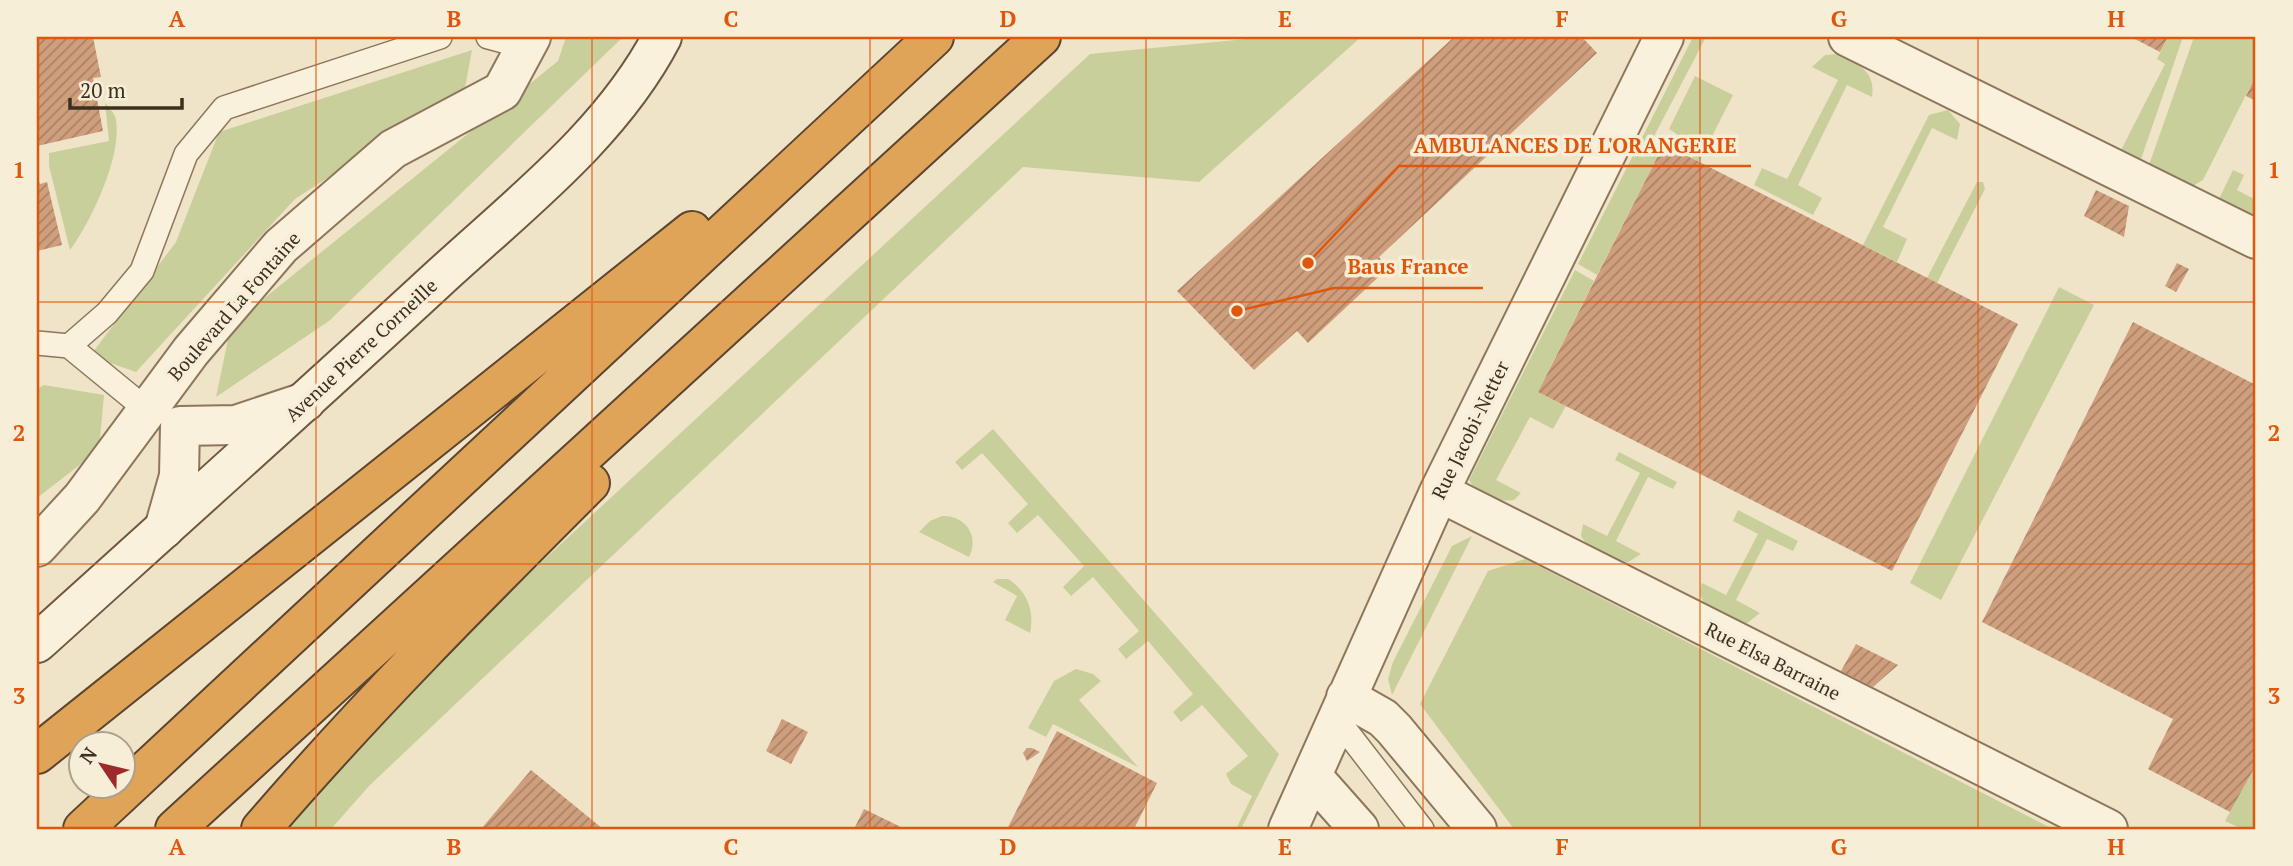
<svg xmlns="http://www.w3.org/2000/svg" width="2293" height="866" viewBox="0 0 2293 866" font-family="'PT Serif',serif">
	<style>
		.grass { fill: #c9cf9b }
		.building { fill: url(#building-hatch) }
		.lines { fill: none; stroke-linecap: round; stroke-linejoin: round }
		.lane-casing { stroke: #8d765c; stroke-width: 26 }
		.street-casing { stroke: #8d765c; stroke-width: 42 }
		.secondary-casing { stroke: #6f573f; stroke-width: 42 }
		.highway-casing { stroke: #5b4430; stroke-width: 42 }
		.lane { stroke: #faf1dc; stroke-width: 23 }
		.street { stroke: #faf1dc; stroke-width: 38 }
		.secondary { stroke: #faf1dc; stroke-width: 38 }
		.highway { stroke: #e0a458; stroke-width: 38 }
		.grid { fill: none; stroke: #df570d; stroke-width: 2; stroke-opacity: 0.55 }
		.labels { text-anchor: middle; stroke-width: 7; stroke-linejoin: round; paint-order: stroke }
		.street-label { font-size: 19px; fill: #3d2e20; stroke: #f7eed8 }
		.leader { fill: none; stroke: #df570d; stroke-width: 2.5 }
		.callout-dot { fill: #df570d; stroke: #f7eed8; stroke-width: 2.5 }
		.callout-label { font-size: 21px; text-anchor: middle; font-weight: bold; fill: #df570d; stroke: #f7eed8; stroke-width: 7; stroke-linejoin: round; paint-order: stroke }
		.neatline { fill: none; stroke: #df570d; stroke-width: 2.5 }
		.grid-label { font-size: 23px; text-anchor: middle; font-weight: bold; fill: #df570d }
	</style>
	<defs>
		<pattern id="building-hatch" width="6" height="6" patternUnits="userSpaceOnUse" patternTransform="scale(1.75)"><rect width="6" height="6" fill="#cf9f7d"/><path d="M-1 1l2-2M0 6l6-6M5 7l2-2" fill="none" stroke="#a98266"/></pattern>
	</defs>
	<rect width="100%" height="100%" fill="#f0e4c8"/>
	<!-- grass -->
	<path class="grass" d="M566 37H623L329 321 216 397 231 325 558 61Z
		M1267 37H1361L1199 182 1023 167 369 786 331 829H253L1090 54Z
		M1693 37H1706L1651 142 1662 148 1597 275 1578 264Z
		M2168 37H2183L2140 162 2120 152 2165 64 2157 59Z
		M2194 37H2256V75L2203 180 2193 186 2149 165Z
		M472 50 465 88 295 199 136 372 90 356 176 242 219 132Z
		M1838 54C1858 65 1876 70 1872 97L1847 85 1798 185 1822 198 1813 215 1754 185 1762 168 1787 179 1838 80 1812 67 1825 55Z
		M1695 76 1733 95 1699 162 1692 158 1697 147 1669 129Z
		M105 103C108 106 113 112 115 116 125 151 91 222 70 250L49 166V153L109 141Z
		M1948 110 1960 124 1957 140 1932 128 1883 227 1907 239 1897 262 1863 245 1929 115Z
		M2233 170 2244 175 2237 190 2256 200V220L2218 201Z
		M1977 182H1983L1985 189 1937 283 1927 278Z
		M1575 270 1594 281 1538 392 1566 406 1553 429 1530 417 1496 480 1521 493 1514 500C1499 503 1477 495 1469 480Z
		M2059 287 2094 305 1941 600 1910 583Z
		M44 385 104 395 99 450 37 498V389Z
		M993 429 1279 754 1241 829H1236L1252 796 1231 784 1226 774 1248 756 1202 705 1181 722 1173 712 1193 694 1148 641 1126 659 1118 649 1139 631 1093 577 1071 596 1063 587 1084 566 1038 515 1017 533 1008 523 1028 504 982 453 962 470 955 462Z
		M1619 452 1677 482 1673 489 1648 477 1616 541 1641 554 1627 563 1587 545 1581 536 1583 524 1607 536 1640 473 1615 460Z
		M1738 510 1798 541 1793 551 1767 539 1736 600 1760 613 1746 624C1727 622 1692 606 1702 583L1726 595 1758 534 1733 521Z
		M942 516C965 515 980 536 969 557L919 532 930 521Z
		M1472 536 1392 695 1388 679 1393 662 1452 546Z
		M1525 559 2053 829H1514L1420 704 1488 571Z
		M997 579H1008C1027 591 1035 611 1030 633L1005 620 1017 596 993 582Z
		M1076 669 1093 674 1101 681 1079 700 1138 767 1053 724 1046 737 1028 728 1054 681Z
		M2256 765V829H2242L2225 821Z"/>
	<!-- building -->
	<path class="building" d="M93 37 101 77 93 78 103 131 37 146V38Z
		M1454 37H1582L1597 53 1379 257 1387 269 1308 343 1297 331 1254 370 1177 291Z
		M2131 37H2168L2160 52Z
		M2256 75V101L2246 96Z
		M1664 144 2018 324 1892 571 1538 392Z
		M37 176 40 184 47 182 62 245 37 251Z
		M2096 190 2129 206 2124 237 2084 216Z
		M2177 263 2189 269 2176 292 2165 286Z
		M2133 322 2256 385V765L2230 812 2148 769 2173 719 1982 622Z
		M1856 644 1898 665 1873 687 1841 671Z
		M782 719 808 732 791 764 766 751Z
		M1057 731 1157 783 1134 829H1007Z
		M1027 748H1032L1040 752 1027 761 1023 753Z
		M531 770 603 829H481Z
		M864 809 905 829H854Z"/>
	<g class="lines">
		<defs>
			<path id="lane" d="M488 37 526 47
				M37 343 69 346 147 410
				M69 346 107 313 142 271 186 154 224 108 440 37
				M1337 719 1422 829"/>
			<path id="street" d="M1848 37 2256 239
				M1439 492 2108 829
				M164 529 179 476 180 426 236 425 305 402
				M37 547 82 498 191 351 281 246 393 149 502 91 531 37
				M1346 697 1383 718 1394 729 1477 829
				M1312 776 1359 829
				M1288 829 1439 492 1664 37"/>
			<path id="secondary" d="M37 643C171 522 305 402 437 280 517 206 611 135 662 37"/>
			<path id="highway" d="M37 754 692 231
				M83 829 934 37
				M175 829 1041 37
				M261 829C365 708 477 596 590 483"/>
		</defs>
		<!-- lane casing -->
		<use href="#lane" class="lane-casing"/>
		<!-- street casing -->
		<use href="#street" class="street-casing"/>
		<!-- secondary casing -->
		<use href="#secondary" class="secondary-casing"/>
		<!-- highway casing -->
		<use href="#highway" class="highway-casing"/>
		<!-- lane -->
		<use href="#lane" class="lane"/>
		<!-- street -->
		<use href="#street" class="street"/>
		<!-- secondary -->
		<use href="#secondary" class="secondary"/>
		<!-- highway -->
		<use href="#highway" class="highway"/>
	</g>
	<!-- grid -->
	<path class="grid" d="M316 37V829M592 37V829M870 37V829M1146 37V829M1423 37V829M1700 37V829M1978 37V829M37 302H2256M37 564H2256"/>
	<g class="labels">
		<!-- street labels -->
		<g class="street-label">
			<text transform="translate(234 306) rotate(-49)" y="7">Boulevard La Fontaine</text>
			<text transform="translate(361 350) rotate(-43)" y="7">Avenue Pierre Corneille</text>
			<text transform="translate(1470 430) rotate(-64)" y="7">Rue Jacobi-Netter</text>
			<text transform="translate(1773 661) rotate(27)" y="7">Rue Elsa Barraine</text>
		</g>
	</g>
	<!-- callouts -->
	<path class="leader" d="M1308 263L1399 166H1751M1237 311L1334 288H1483"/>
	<g class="callout-dot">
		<circle cx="1308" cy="263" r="7"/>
		<circle cx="1237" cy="311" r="7"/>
	</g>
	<g class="callout-label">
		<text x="1575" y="153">AMBULANCES DE L'ORANGERIE</text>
		<text x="1408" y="274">Baus France</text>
	</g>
	<!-- border -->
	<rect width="2293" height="866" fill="none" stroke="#f7eed8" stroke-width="77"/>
	<!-- north arrow -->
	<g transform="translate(102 765) rotate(305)"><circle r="33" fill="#f7eed8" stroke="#ada18e" stroke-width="2"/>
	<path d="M0-5L12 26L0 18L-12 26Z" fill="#9e2a2b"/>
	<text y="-10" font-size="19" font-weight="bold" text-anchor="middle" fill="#3d2e20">N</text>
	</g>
	<!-- scale -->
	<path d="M70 98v10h112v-10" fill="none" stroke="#3d2e20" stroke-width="3.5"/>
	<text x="80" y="98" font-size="21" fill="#3d2e20" stroke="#f7eed8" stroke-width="5" paint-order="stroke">20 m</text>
	<rect x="38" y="38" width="2216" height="790" class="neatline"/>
	<g class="grid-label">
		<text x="177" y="27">A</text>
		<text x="454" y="27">B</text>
		<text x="731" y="27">C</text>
		<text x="1008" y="27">D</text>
		<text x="1285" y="27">E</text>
		<text x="1562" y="27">F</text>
		<text x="1839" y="27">G</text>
		<text x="2116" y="27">H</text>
		<text x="19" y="178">1</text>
		<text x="2274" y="178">1</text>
		<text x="19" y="441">2</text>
		<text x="2274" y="441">2</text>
		<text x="19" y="704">3</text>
		<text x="2274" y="704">3</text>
		<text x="177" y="855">A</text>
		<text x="454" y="855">B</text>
		<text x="731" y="855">C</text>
		<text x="1008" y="855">D</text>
		<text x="1285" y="855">E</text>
		<text x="1562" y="855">F</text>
		<text x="1839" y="855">G</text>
		<text x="2116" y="855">H</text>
	</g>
</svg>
